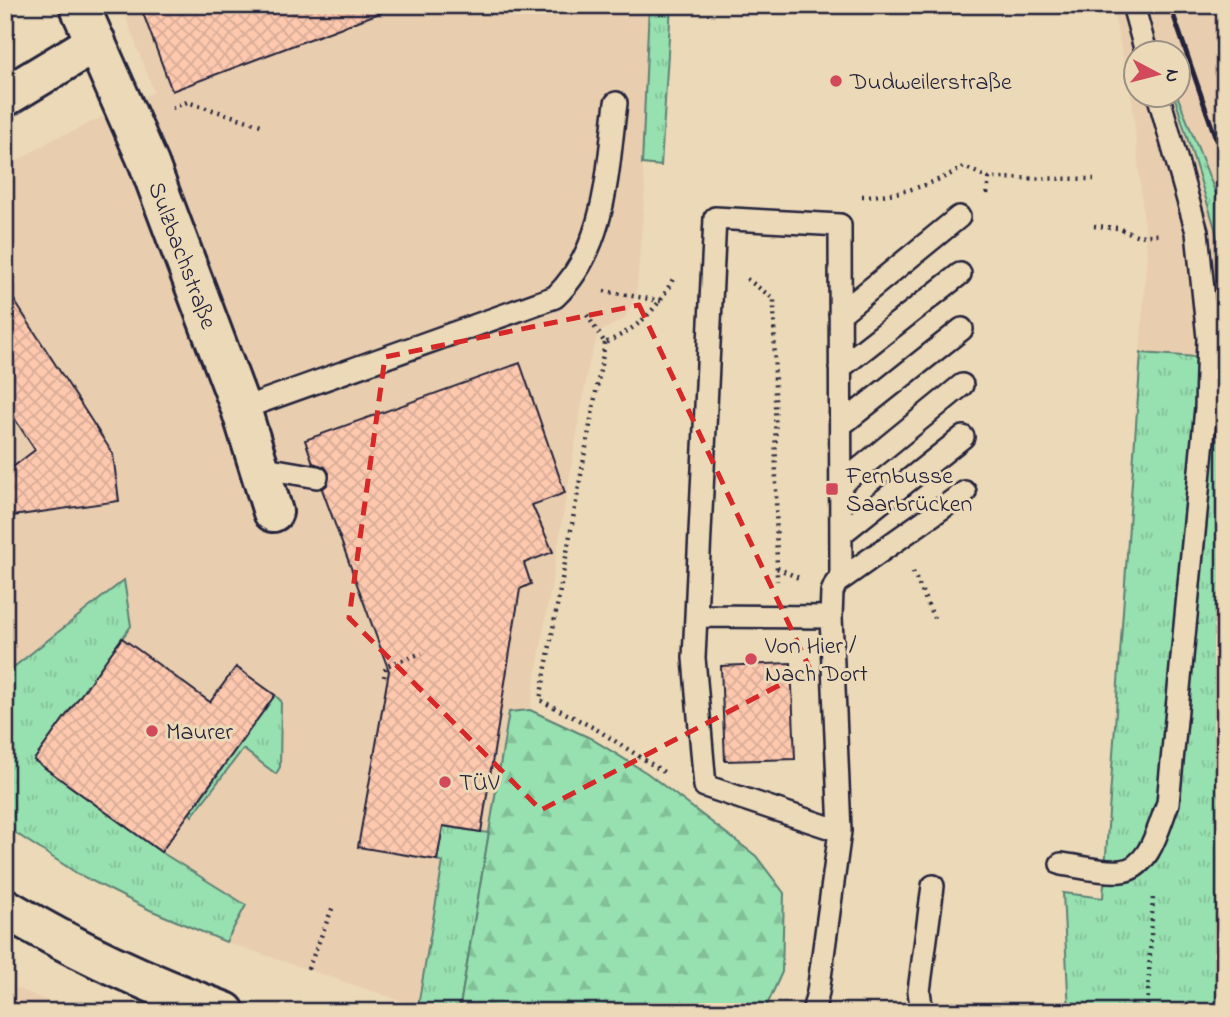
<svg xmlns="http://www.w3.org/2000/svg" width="1230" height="1017" viewBox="0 0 1230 1017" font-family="'Indie Flower',sans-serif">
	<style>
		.built { fill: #e8cdaf; fill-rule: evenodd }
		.grass { fill: url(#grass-tufts); stroke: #5c8175; stroke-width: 2 }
		.forest { fill: url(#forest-firs); stroke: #5c8175; stroke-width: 2 }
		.building { fill: url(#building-cross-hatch); stroke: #22223b; stroke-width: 2 }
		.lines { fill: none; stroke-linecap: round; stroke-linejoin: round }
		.lane-casing { stroke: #22223b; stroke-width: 26 }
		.street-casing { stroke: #22223b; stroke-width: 44 }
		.primary-casing { stroke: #22223b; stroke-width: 44 }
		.path { stroke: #22223b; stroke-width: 4.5; stroke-dasharray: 2 5; stroke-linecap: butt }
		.lane { stroke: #ebd9b7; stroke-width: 21 }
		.street { stroke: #ebd9b7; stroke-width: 38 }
		.primary { stroke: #ebd9b7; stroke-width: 38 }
		.rail { stroke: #22223b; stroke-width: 5 }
		.marked { fill: none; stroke: #d62828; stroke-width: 5; stroke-dasharray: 14 9; stroke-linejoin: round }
		.poi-dot { fill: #d1495b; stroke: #ebd9b7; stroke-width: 2.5 }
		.labels { text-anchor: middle; stroke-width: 6; stroke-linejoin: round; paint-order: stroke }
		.poi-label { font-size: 24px; fill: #22223b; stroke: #ebd9b7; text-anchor: start }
		.street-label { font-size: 24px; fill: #22223b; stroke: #ebd9b7 }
	</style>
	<defs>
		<pattern id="grass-tufts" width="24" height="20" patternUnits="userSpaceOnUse" patternTransform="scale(1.75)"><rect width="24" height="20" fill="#97e0af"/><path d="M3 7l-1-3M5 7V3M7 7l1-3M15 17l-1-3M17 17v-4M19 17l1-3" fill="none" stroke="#82c097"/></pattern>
		<pattern id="forest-firs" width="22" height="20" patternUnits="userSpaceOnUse" patternTransform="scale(1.75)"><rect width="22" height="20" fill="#97e0af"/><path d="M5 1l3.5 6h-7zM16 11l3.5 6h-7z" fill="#82c097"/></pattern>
		<pattern id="building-cross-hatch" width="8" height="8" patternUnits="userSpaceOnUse" patternTransform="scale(1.75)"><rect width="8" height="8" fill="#fdc8ae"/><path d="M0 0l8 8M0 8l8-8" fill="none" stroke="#d9ac97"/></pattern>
	</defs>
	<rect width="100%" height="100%" fill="#ebd9b7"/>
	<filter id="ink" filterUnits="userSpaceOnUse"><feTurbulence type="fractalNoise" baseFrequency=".0143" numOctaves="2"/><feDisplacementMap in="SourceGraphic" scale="14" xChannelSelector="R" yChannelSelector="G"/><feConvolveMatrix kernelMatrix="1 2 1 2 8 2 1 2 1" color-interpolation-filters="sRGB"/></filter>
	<g filter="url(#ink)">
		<!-- built -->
		<path class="built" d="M121 5H649L642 164 645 189 636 296 624 319 599 332 589 362 530 710 509 713 459 1012H435L226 942 150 910 78 874 5 826V168L57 137 72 132 154 92Z
			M1112 5H1225V1012H1069L1063 893 1103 898 1147 253 1132 98ZM1136 52H1178V94H1136Z
			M5 982 9 985 73 1012H5Z"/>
		<!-- grass -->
		<path class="grass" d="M649 5H671L661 166 642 164Z
			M1174 95H1177L1225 217V277L1215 228Z
			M1141 353 1225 359V1012H1069L1063 893 1103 898Z
			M124 580 131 626 34 760 161 852 246 905 226 942 150 910 78 874 5 826V674Z
			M275 695 281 701 280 767 276 774 243 749 192 816 190 813Z
			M443 826 489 833 459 1012H436L418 1006 443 862 437 860Z"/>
		<!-- forest -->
		<path class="forest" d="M530 710 590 738 647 773 756 856 784 893 782 972 764 1012H459L509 712Z"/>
		<!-- building -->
		<path class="building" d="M140 5H390V9L172 91Z
			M5 286 113 454 119 501 5 517V473L35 450 5 404Z
			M520 363 565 493 532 505 553 552 524 563 531 584 520 589 481 832 443 826 437 860 358 847 389 671 322 489 327 485 329 473 325 467 313 463 305 440Z
			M122 638 210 702 236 667 275 695 161 852 34 760Z
			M791 663 795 759 725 761 721 666Z"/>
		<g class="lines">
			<defs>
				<path id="lane" d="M1133 5 1146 52
					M840 314 959 217
					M840 368 960 274
					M241 409 555 297C607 247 607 171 616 103
					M841 425 962 329
					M259 467 317 477
					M841 484 962 385
					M841 534 963 437
					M696 616 831 617
					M840 831 705 786 694 658 715 218 840 225 841 579
					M1061 864C1079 866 1102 873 1121 871 1150 869 1159 825 1168 803L1206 408 1208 338 1197 232 1158 94
					M813 1012 818 992 840 831 831 617 832 592 836 583 965 492
					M922 1012 919 991 933 886"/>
				<g id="street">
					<path id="s1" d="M79 5 149 164 241 409 273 512"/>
					<path d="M5 97 96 42"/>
				</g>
				<path id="primary" d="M5 908C75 950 149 984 225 1012"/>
			</defs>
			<!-- lane casing -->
			<use href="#lane" class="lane-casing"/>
			<!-- street casing -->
			<use href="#street" class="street-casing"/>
			<!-- primary casing -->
			<use href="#primary" class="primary-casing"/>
			<!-- path -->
			<path class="path" d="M172 108 187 102 261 125
				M987 194 989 178
				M862 196C898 196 932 185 964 167L989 178 1094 179
				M1094 226 1117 228 1139 236 1162 234
				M747 279 774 299 777 581
				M604 291 661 301
				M587 315 605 343C639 328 658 309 674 277
				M605 343 540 700 596 729 667 774
				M777 568 801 579
				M913 572 934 618
				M384 677 386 666 422 653
				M308 969 334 904
				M1147 1012 1153 897"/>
			<!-- lane -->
			<use href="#lane" class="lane"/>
			<!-- street -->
			<use href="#street" class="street"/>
			<!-- primary -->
			<use href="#primary" class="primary"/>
			<!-- rail -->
			<path class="rail" d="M1170 5 1225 165"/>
		</g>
	</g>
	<!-- marked area -->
	<path class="marked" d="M639 305 810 669 541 810 349 618 385 357Z"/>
	<!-- markers -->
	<g class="poi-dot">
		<circle cx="836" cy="81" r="7"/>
		<rect x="825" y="482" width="14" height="14" rx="3.5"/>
		<circle cx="751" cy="659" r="7"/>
		<circle cx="152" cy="731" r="7"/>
		<circle cx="445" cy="782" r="7"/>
	</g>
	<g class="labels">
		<!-- poi labels -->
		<g class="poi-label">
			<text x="850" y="89">Dudweilerstraße</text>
			<text x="846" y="483">Fernbusse<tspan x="846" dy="28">Saarbrücken</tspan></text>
			<text x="765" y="653">Von Hier /<tspan x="765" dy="28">Nach Dort</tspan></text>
			<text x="166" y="739">Maurer</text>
			<text x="459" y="790">TÜV</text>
		</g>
		<!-- street labels -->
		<g class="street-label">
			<text dy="8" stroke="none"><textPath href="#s1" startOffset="271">Sulzbachstraße</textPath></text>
		</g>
	</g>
	<!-- margin -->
	<rect width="1230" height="1017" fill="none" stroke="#ebd9b7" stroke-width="28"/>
	<rect x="14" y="14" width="1202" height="989" fill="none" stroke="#22223b" stroke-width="2.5" filter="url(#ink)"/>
	<!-- north arrow -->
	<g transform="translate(1157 74) rotate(97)"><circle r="33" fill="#ebd9b7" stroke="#9b9085" stroke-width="2"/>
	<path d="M0-5L12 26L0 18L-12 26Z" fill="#d1495b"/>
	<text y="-10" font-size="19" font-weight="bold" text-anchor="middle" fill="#22223b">N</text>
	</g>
</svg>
